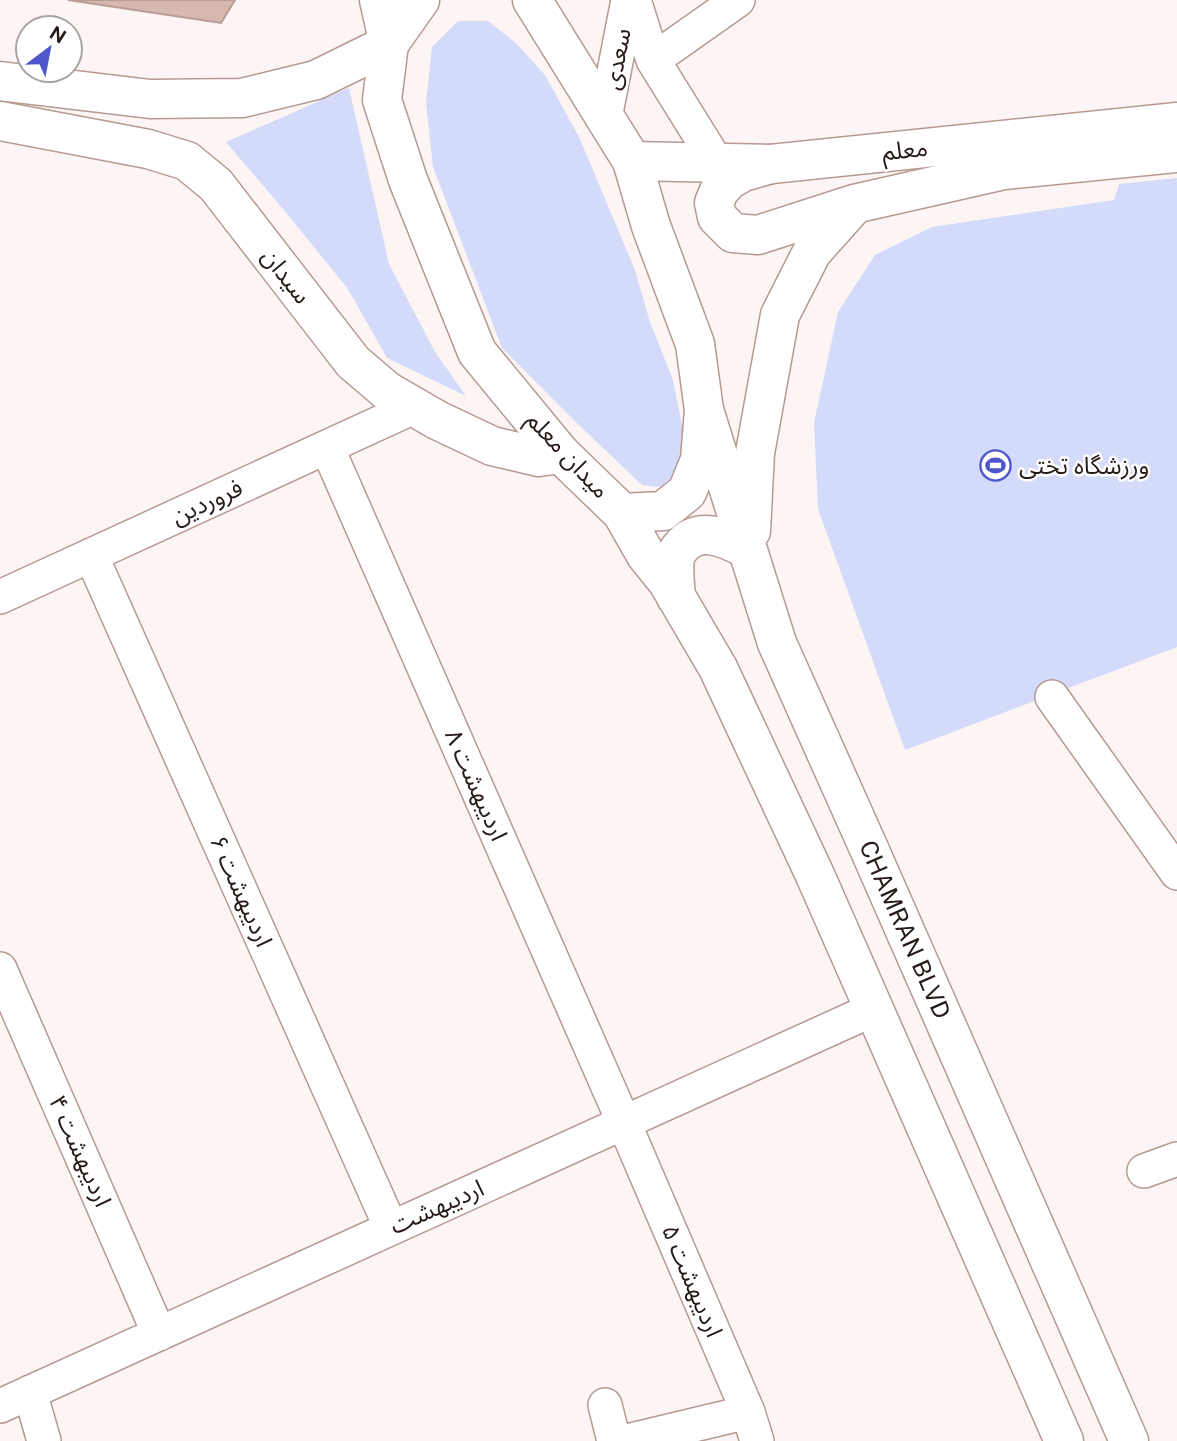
<svg xmlns="http://www.w3.org/2000/svg" width="1177" height="1441" viewBox="0 0 1177 1441" font-family="'Public Sans','Noto Sans Arabic',sans-serif">
	<style>
		.green { fill: #d3dafa }
		.building { fill: #d5b8b0; stroke: #b99c95; stroke-width: 2 }
		.lines { fill: none; stroke-linecap: round; stroke-linejoin: round }
		.minor-casing { stroke: #b69a92; stroke-width: 36 }
		.major-casing { stroke: #b69a92; stroke-width: 41 }
		.minor { stroke: #fff; stroke-width: 33 }
		.major { stroke: #fff; stroke-width: 38 }
		.labels { text-anchor: middle; stroke-width: 5; stroke-linejoin: round; paint-order: stroke }
		.street-label { font-size: 24px; fill: #261b18; stroke: #fff }
		.poi-label { font-size: 24px; fill: #261b18; stroke: #fff; text-anchor: start }
	</style>
	<rect width="100%" height="100%" fill="#fcf5f4"/>
	<!-- green -->
	<path class="green" d="M458 21H488L516 43 545 75 579 137 635 270 650 322 673 380 685 441 682 469 661 487 642 485 581 427 502 348 433 167 426 103 432 47Z
		M349 88 389 264 435 352 466 396 387 358 348 289 283 209 226 142Z
		M1177 178V647L905 750 818 509 814 423 838 312 875 255 932 227 1114 200 1119 184Z"/>
	<!-- building -->
	<path class="building" d="M68 0H235L221 23Z"/>
	<g class="lines">
		<defs>
			<path id="minor" d="M634 0 653 60 717 163
				M653 60 738 0
				M605 118 628 0
				M327 447 624 1123 748 1412 757 1441
				M91 555 391 1228
				M0 597 414 407
				M1052 697 1177 873
				M0 969 159 1334
				M1144 1171 1177 1159
				M30 1392 44 1441
				M605 1405 614 1441
				M0 1406 874 1009
				M627 1441 748 1412"/>
			<g id="major">
				<path d="M379 0 389 44"/>
				<path d="M420 0 389 44 382 100 408 180 477 352 561 454 622 513 646 555 667 581 718 668 815 875 1064 1441"/>
				<path d="M532 0 632 161 651 226 695 344 704 410 700 460 687 492 663 511 622 513"/>
				<path d="M0 81 150 99 242 98 316 80 389 44"/>
				<path d="M0 121 148 149 187 161 216 185 353 362 387 391 437 420 492 446 539 457 561 454"/>
				<path d="M632 161 771 164 1177 122"/>
				<path d="M771 164 743 172 729 180 719 191 714 203 717 217 733 233 758 235 854 204 1004 170 1177 153"/>
				<path id="s1" d="M704 410 777 643 870 851 1129 1441"/>
				<path d="M751 531 755 453 780 315 812 252 854 205"/>
				<path d="M676 597C675 584 673 570 675 557 677 551 677 552 681 547 699 525 726 538 747 549"/>
			</g>
		</defs>
		<!-- minor casing -->
		<use href="#minor" class="minor-casing"/>
		<!-- major casing -->
		<use href="#major" class="major-casing"/>
		<!-- minor -->
		<use href="#minor" class="minor"/>
		<!-- major -->
		<use href="#major" class="major"/>
	</g>
	<!-- icons -->
	<defs>
		<symbol id="stadium-ring" viewBox="-11 -11 22 22"><circle r="9.5" fill="#fff" stroke="#4f57cd" stroke-width="1.5"/><path d="M0-5a6.5 5 0 1 0 0 10a6.5 5 0 1 0 0-10ZM-3.5-1.8h7v3.6h-7Z" fill="#4f57cd"/></symbol>
	</defs>
	<g fill-rule="evenodd">
		<use href="#stadium-ring" x="978" y="448" width="35" height="35"/>
	</g>
	<g class="labels">
		<!-- street labels -->
		<g class="street-label">
			<text transform="translate(617 59) rotate(-79)" y="8">سعدی</text>
			<text transform="translate(905 150) rotate(-6)" y="8">معلم</text>
			<text transform="translate(286 276) rotate(52)" y="8">سیدان</text>
			<text transform="translate(568 455) rotate(47)" y="8">میدان معلم</text>
			<text transform="translate(207 502) rotate(-25)" y="8">فروردین</text>
			<text transform="translate(476 785) rotate(66)" y="8">اردیبهشت ۸</text>
			<text transform="translate(241 891) rotate(66)" y="8">اردیبهشت ۶</text>
			<text dy="8" stroke="none"><textPath href="#s1" startOffset="558">CHAMRAN BLVD</textPath></text>
			<text transform="translate(80 1151) rotate(66)" y="8">اردیبهشت ۴</text>
			<text transform="translate(437 1207) rotate(-24)" y="8">اردیبهشت</text>
			<text transform="translate(692 1281) rotate(67)" y="8">اردیبهشت ۵</text>
		</g>
		<!-- poi labels -->
		<g class="poi-label">
			<text x="1019" y="474">ورزشگاه تختی</text>
		</g>
	</g>
	<!-- north arrow -->
	<g transform="translate(49 49) rotate(32)"><circle r="33" fill="#ffffff" stroke="#a8a4a3" stroke-width="2"/>
	<path d="M0-5L12 26L0 18L-12 26Z" fill="#4f57cd"/>
	<text y="-10" font-size="19" font-weight="bold" text-anchor="middle" fill="#261b18">N</text>
	</g>
</svg>
